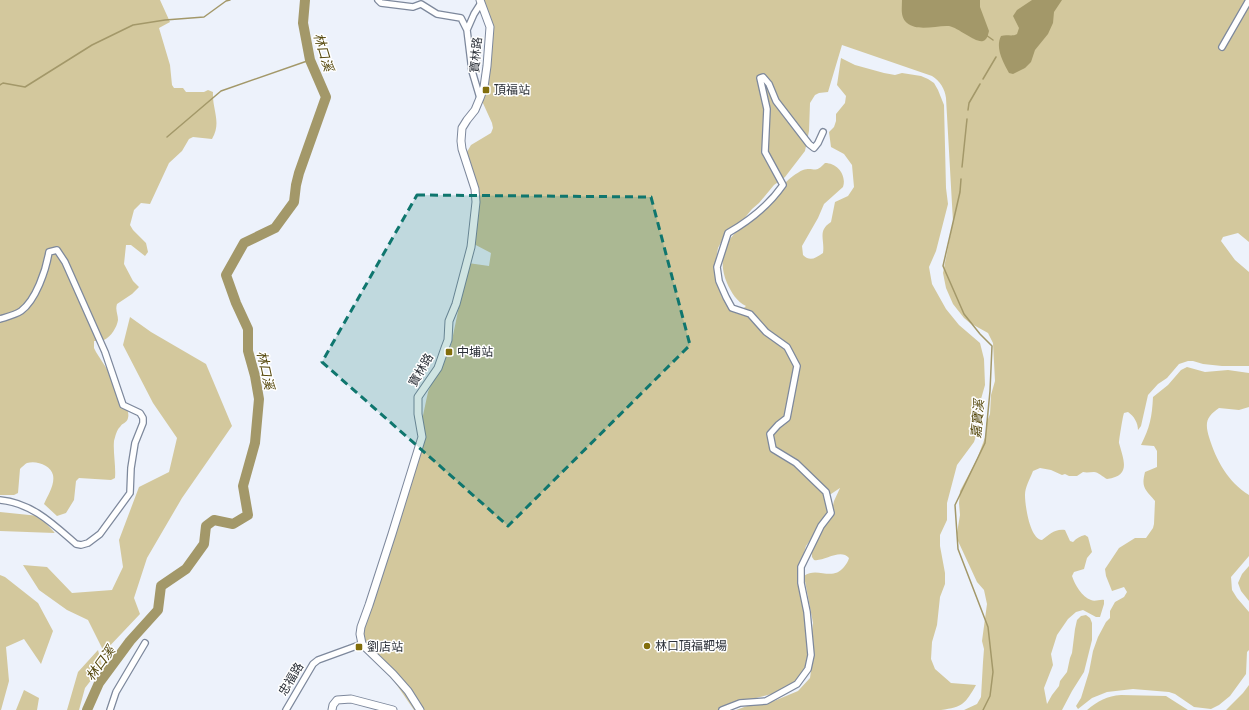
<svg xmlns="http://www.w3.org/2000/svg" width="1249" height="710" viewBox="0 0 1249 710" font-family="Jost,'Noto Sans TC',sans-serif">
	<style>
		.green { fill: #d3c89d }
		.water { fill: #a39869 }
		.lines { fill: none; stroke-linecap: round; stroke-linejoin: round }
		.stream { stroke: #a39869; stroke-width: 1.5 }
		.river { stroke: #a39869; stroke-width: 10 }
		.minor-casing { stroke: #7d889c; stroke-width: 8 }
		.major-casing { stroke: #7d889c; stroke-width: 9 }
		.minor { stroke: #fff; stroke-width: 5.5 }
		.major { stroke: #fff; stroke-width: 7 }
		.marked { fill: #0f766e; fill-opacity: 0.2; stroke: #0f766e; stroke-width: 3; stroke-dasharray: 8 5; stroke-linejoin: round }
		.poi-dot { fill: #826e0c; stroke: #fff; stroke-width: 1.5 }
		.labels { text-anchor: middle; stroke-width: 3; stroke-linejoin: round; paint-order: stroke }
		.street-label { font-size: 12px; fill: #2b3038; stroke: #fff }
		.poi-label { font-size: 12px; fill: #2b3038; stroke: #fff; text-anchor: start }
		.water-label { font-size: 13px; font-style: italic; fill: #54470b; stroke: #fff }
	</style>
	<rect width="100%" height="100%" fill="#edf2fb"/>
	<!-- green -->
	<path class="green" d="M0 0H160L170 22 159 28 170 65 172 85 174 88H183L186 92H204L208 90 213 92C212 110 222 122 212 139L193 137 189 139 182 151 169 163 150 204 141 203 134 210 130 225 133 230 146 243 148 252 145 256 131 245H126L124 264 133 281 139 287 132 294 117 304C115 310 118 314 118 320 117 327 111 337 104 340 101 341 97 341 94 341V348L96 352C104 365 132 404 128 418 127 423 122 423 120 427 117 429 115 437 114 441 113 453 116 466 115 478L111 480 79 478 76 481 74 500 66 513 57 516 44 504C48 495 55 485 53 475 51 465 36 460 27 463 25 464 22 467 20 469L18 493 14 495H0Z
		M479 0H1249V242L1238 233 1223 237 1221 241 1235 260 1249 272V366H1222L1203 364 1193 361H1188L1179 364 1167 378 1158 384 1148 395 1141 426 1138 430C1138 423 1134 416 1128 412L1124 413C1123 415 1119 440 1119 443 1124 461 1131 476 1107 479 1103 477 1098 472 1094 472 1090 472 1087 473 1083 472L1077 476H1069L1065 474 1062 475 1051 470 1040 468 1033 471C1030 479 1025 487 1025 495 1025 506 1030 539 1042 540 1048 535 1056 528 1065 530L1070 541 1073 542C1077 538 1080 536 1085 535L1088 537 1092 552 1087 558 1084 569 1074 572 1072 576C1075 585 1082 597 1091 600 1095 602 1100 599 1104 600V604L1100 617H1096L1083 610 1076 612 1068 619 1057 635 1051 654 1053 665 1044 688 1047 704 1052 695 1059 686 1060 681 1067 672 1070 658 1072 653 1075 629 1077 620 1081 616 1086 615 1090 618 1092 623V640L1084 672 1072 691 1062 710H964L977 704 981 697 983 662 984 649 982 641 987 604 984 590 977 582 958 541 957 533 960 515 959 503 960 491 977 459 986 435V424L990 414 991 395 995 381 993 343 988 333 970 323 964 318 953 304 946 288 943 273 953 222 946 98C945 89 940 81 932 76L842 45 828 92 819 93 815 95 810 103 809 131 805 151 785 177 774 185 759 203 752 209 743 220 725 235 718 248 715 266 716 280 722 297 728 305 736 310 737 314 746 306C737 302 731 292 727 283 719 265 722 246 736 232 743 225 752 220 759 212 769 202 782 184 793 176 796 174 800 171 803 170 814 166 814 175 825 163 837 163 847 175 843 187L824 204 818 218 802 246 803 255C810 262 816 258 823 253 825 239 817 231 831 222L835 202 848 196 854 187 852 165 844 154 831 147 829 132 834 127 836 121V114L845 103 846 96 837 85 841 58 855 65 884 73 895 75 902 73 921 76 928 79 934 83 938 90 944 105 946 188 948 204 936 251 929 267 932 284 946 309 959 325 980 343 984 359 985 385 981 399 980 410 978 414 976 436 974 442 957 465 947 503V520L940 535V546L945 573V584L940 597 937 625 932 642 931 659 935 669 951 683 976 685C965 704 963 707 941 710H736L750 705 761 704 774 701 798 691 810 678 812 664 813 649 811 641 813 623 804 576C817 566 832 582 844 567 846 564 848 562 849 558 840 548 824 562 814 560L812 557V546L830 518 834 501 840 488 828 496V515L806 546 800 566 805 606 808 654 806 672 787 690 752 699 727 710H414L392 678 368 654 362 631 367 611 417 465 425 434 422 420 428 392 437 370 448 354 451 345 468 263 489 266 491 253 470 242 474 218 472 199 473 189 464 157 471 145 491 133 493 128 492 123 482 101 488 30Z
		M130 317 151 332 206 364 232 426 182 498 147 558 134 598 140 614 104 652 88 620 67 610 39 590 23 565 47 567 72 593 112 590 123 567 119 540 139 487 169 472 177 438 153 403 123 345Z
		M1187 367 1205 372 1228 370 1249 373V407L1239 410 1219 408C1216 410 1212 413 1210 416 1205 422 1207 430 1209 437 1216 460 1228 482 1249 495V556L1231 577 1232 590 1237 598 1249 612V650L1247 652 1246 674 1230 696 1219 705 1211 709 1194 707 1175 694 1169 692 1133 689 1107 692 1092 698 1078 709 1076 706 1081 698 1089 672 1093 651 1098 637 1106 622 1110 618V611L1115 602 1124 597 1127 592 1124 587 1112 591 1106 576 1105 569 1119 548 1135 538H1146L1153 528 1154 524 1155 501C1145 489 1141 488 1145 472L1157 467V451L1154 446 1141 445C1150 427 1152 417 1153 397L1168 385 1181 370Z
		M0 512 39 516 55 533 0 531Z
		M1249 566V601L1241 591 1238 583 1242 574Z
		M0 575 5 577 38 603 53 631 41 664 24 639 6 647 9 681 1 710H0Z
		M98 650 102 666 85 688 79 710H67L78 672Z
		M1249 685V710H1226L1243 693Z
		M24 690 39 698 37 710H16Z
		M1121 695 1166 696 1188 710H1087C1098 701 1107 696 1121 695Z"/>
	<!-- water -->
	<path class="water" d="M902 0H980V7L989 31C988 35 987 40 983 41 975 43 959 28 949 26 937 25 918 32 907 23 900 17 902 8 902 0Z
		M1032 0H1062L1054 12 1053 23 1048 34 1035 50 1031 62 1025 68 1013 74 1009 73C1003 62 995 48 1001 36 1007 34 1012 37 1017 34L1019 28 1013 16 1017 10Z"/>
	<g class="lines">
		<!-- stream -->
		<path class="stream" d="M986 35 993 40
			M983 79 996 57
			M0 85 3 83 25 87 92 45 133 25 165 20 204 17 226 1 230 0
			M968 110 969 103 980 84
			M167 137 221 91 310 60
			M962 167 967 119
			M961 179 960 192 943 266 964 314 980 334 992 346 990 391 985 443 955 505 958 549 988 627 993 672 990 696 983 710"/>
		<!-- river -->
		<path class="river" d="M87 710 99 683 130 641 158 610 161 586 186 569 204 544 206 526 214 520 233 524 248 515 243 486 255 443 259 399 255 376 248 351V329L236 303 226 275 244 243 275 228 294 202 296 185 299 173 326 97 310 60 303 23 305 0"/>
		<defs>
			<path id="minor" d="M378 0 381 3 413 7 421 4 437 14 461 18 467 30 472 71 480 98
				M467 30 474 14 481 3
				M1222 47 1249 0
				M0 319C6 317 15 315 21 311 36 300 46 270 49 252L57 250 65 262 105 352 123 405 140 413 143 418V423L135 443 131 468 130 493 100 534 88 543 81 545 76 544C53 524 32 503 0 500
				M110 710 116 692 145 643
				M286 710 313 664 318 660 362 644
				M722 710 740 703 766 701 797 684 808 669 811 655 807 612 801 583V567L821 526 831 513 826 492 796 463 773 449 770 434 778 425 787 418 797 366 787 347 766 332 750 314 732 308 726 297 719 281 717 267 728 233C749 221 769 205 783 185L765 152 767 109 760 78 763 77 769 84 776 101 809 144 814 148 818 143 823 132"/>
			<path id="major" d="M332 710 333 705 337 700 351 699 393 710
				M420 710 408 691 393 674 362 644 360 634 361 627 369 605 392 534 422 437 418 414V397L438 368 445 348 448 340 449 321 456 304 471 247 476 202 475 189 462 149 461 141 462 128 467 120 475 110 480 98 484 87 487 66 490 27 480 0"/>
		</defs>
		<!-- minor casing -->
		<use href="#minor" class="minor-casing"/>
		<!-- major casing -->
		<use href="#major" class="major-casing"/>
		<!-- minor -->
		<use href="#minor" class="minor"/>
		<!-- major -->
		<use href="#major" class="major"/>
	</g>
	<!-- marked area -->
	<path class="marked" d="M417 195 651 197 690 345 508 526 322 362Z"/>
	<!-- markers -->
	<g class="poi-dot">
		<rect x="482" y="86" width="8" height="8" rx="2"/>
		<rect x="445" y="348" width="8" height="8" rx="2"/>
		<circle cx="647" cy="646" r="4"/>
		<rect x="355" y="643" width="8" height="8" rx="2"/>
	</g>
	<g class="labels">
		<!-- street labels -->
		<g class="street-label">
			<text transform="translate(476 55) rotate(-85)" y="4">寶林路</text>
			<text transform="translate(421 370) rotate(-60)" y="4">寶林路</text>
			<text transform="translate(291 679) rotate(-59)" y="4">忠福路</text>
		</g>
		<!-- poi labels -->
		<g class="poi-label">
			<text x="494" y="94">頂福站</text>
			<text x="457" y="356">中埔站</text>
			<text x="655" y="650">林口頂福靶場</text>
			<text x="367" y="651">劉店站</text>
		</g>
		<!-- water labels -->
		<g class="water-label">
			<text transform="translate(324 52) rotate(73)" y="5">林口溪</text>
			<text transform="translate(266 370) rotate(78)" y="5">林口溪</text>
			<text transform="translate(977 419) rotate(-85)" y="5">嘉寶溪</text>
			<text transform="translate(100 663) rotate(-54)" y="5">林口溪</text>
		</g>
	</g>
</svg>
